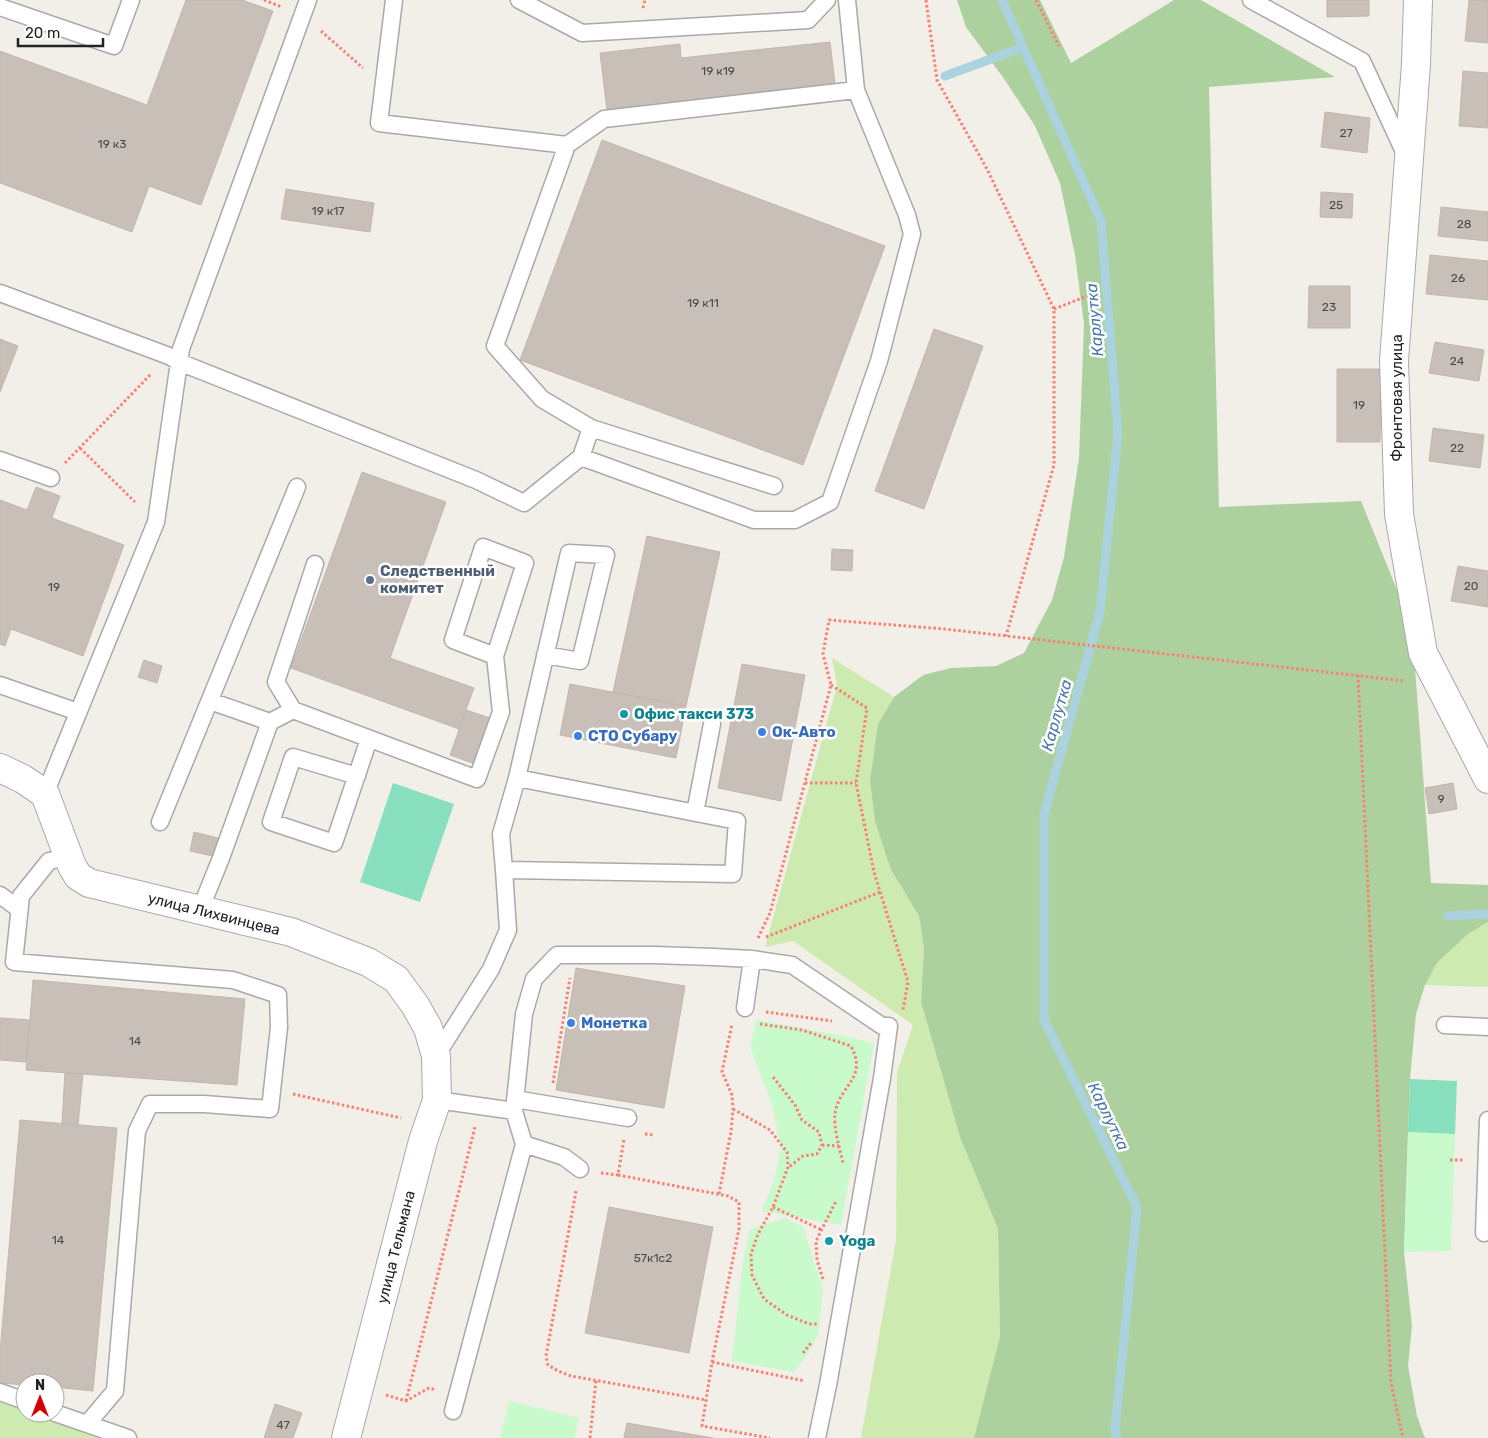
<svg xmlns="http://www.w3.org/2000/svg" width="1488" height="1438" viewBox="0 0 1488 1438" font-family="Rubik,sans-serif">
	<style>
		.grass { fill: #cdebb0 }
		.forest { fill: #add19e }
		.park { fill: #c8facc }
		.pitch { fill: #88e0be }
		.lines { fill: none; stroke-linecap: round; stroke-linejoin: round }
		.stream { stroke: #aad3df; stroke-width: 9 }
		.building { fill: #c7bfb8; stroke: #c4b6ab }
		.service-casing { stroke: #a9a9a9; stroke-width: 19 }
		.minor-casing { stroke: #a9a9a9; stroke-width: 30 }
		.path { stroke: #fa8072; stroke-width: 3; stroke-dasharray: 2.5 2.5; stroke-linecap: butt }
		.service { stroke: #fff; stroke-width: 16 }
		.minor { stroke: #fff; stroke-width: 28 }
		.service-dot { fill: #5c6f8a; stroke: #fff; stroke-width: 2 }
		.culture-dot { fill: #0f9aa8; stroke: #fff; stroke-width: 2 }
		.shop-dot { fill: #3f7fe0; stroke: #fff; stroke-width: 2 }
		.labels { text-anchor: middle; stroke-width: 5; stroke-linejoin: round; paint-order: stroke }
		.number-label { font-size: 12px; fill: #4b4948 }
		.street-label { font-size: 15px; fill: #222; stroke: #fff }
		.service-label { font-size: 15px; font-weight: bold; fill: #4e5e75; stroke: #fff; text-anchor: start }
		.culture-label { font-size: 15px; font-weight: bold; fill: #0d838f; stroke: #fff; text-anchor: start }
		.shop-label { font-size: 15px; font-weight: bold; fill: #366cbe; stroke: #fff; text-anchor: start }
		.water-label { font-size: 16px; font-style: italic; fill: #4a7aab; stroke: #fff }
	</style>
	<rect width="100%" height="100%" fill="#f2efe9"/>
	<!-- grass -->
	<path class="grass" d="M832 658 894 697 878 724 891 870 919 916 924 948 921 1002 960 1137 998 1229 1000 1336 974 1438H861L896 1240 897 1072 913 1025 793 941 765 947 837 686Z
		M1488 922V987L1425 985 1437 963 1468 934Z
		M0 1402 25 1411V1413H30L98 1438H0Z"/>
	<!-- forest -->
	<path class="forest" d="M957 0H1040L1071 63 1174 0H1201L1335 77 1209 87 1219 507 1361 501 1412 627 1431 883 1488 885V922L1468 934 1437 963 1425 985 1416 1014 1410 1079 1404 1252 1412 1326 1408 1366 1417 1416 1425 1438H974L1000 1336 998 1229 960 1137 921 1002 924 948 919 916 891 870 875 821 870 781 878 724 894 697 923 675 951 668 996 666 1024 653 1052 600 1064 557 1079 458 1084 324 1075 255 1060 183 1035 126 1005 80 966 27Z"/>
	<!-- park -->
	<path class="park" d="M756 1020 844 1036 874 1043 841 1225 761 1211 774 1181 781 1148 772 1105 750 1047Z
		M1408 1132 1455 1134 1451 1251 1404 1252Z
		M785 1218 803 1227 823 1289 818 1335 809 1353 794 1372 732 1361 743 1261 750 1229Z
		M509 1401 579 1418 574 1438H500Z"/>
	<!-- pitch -->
	<path class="pitch" d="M393 783 454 804 420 902 360 882Z
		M1410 1079 1457 1081 1455 1134 1408 1132Z"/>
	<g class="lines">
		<!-- stream -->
		<path class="stream" d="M1002 0 1101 221 1118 434 1100 612 1044 814V1020L1137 1207 1115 1429 1117 1438
			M945 76 1023 47
			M1448 916 1488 914"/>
	</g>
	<!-- building -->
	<path class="building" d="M186 0H242L273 11 201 205 149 186 132 232 0 183V51L147 105Z
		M1327 0H1369V16L1327 17Z
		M1469 0H1488V43L1465 41Z
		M830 42 835 84 607 110 600 53 680 44 681 58Z
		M1463 71 1488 73V128L1459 126Z
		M1325 112 1370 118 1367 153 1321 147Z
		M602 140 885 246 803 465 520 360Z
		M286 189 374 203 370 232 281 219Z
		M1321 192 1353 194 1352 218 1320 217Z
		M1441 207 1488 212V241L1438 236Z
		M1430 255 1488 261V300L1426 294Z
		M1309 286H1350V328H1308Z
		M934 329 983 346 924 509 875 491Z
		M0 339 18 346 0 392Z
		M1435 342 1484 350 1479 381 1429 373Z
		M1337 369H1381L1380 442H1337Z
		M1433 428 1484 435 1480 468 1429 461Z
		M362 472 446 502 390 658 474 688 459 729 291 668Z
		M36 487 60 496 52 518 124 545 83 656 11 629 5 646 0 644V500L27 510Z
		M647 536 720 552 686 706 613 692Z
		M832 549 853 550 852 571 831 570Z
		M1458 566 1488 571V607L1451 601Z
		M144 660 162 666 157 683 138 677Z
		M742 664 805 675 781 801 718 788Z
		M570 684 686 706 676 758 560 735Z
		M466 710 490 718 475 764 450 755Z
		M1453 783 1457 809 1429 814 1425 788Z
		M194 832 222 839 217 857 190 851Z
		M576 968 685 986 664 1108 556 1090Z
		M33 980 245 999 237 1085 26 1070Z
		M0 1018 30 1020 26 1062 0 1060Z
		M65 1072 83 1074 78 1125 62 1123Z
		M20 1120 117 1128 93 1391 55 1387V1383H25V1385L0 1383V1352Z
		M609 1207 713 1227 689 1353 585 1333Z
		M275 1404 302 1413 293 1438H264Z
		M627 1423 713 1438H624Z"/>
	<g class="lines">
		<defs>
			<path id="service" d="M394 0 379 123 567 145 604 119 856 90
				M519 0 582 33 808 20 827 0
				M1251 0 1362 61 1406 156
				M0 7 114 46 131 0
				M567 145 495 346 542 399 591 428 581 457
				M0 293 169 356 179 362 181 349 308 0
				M591 428 774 486
				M0 460 51 478
				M0 685 78 712
				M210 701 270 722
				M293 710 276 682 315 564
				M357 776 293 757 271 822 334 843 369 739
				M517 778 569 553 606 555 580 661 545 655
				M45 794 156 522 179 362 476 480 524 503 581 457 754 520H795L830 502 879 361 912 234 907 215 856 90 847 0
				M695 813 712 724
				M160 822 297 487
				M69 857 49 861 21 896 14 962 233 980 278 995 279 1027 270 1109 204 1104H150L137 1131 115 1391 87 1424
				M0 895 19 909
				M200 910 221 858 270 722 293 710 477 779 501 712 495 656 525 563 483 547 453 640 495 656
				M745 1008 752 959
				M1445 1025 1488 1027
				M436 1056 491 969 508 930 504 870 733 874 737 821 517 778 501 834 504 870
				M515 1099 628 1118
				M437 1100 514 1111 524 1014 534 979 557 955H654L714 957 752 959 792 965 882 1026H889L882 1078 828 1385 817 1438
				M524 1144 564 1157 580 1169
				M1484 1233 1488 1120
				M0 1392 25 1401
				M453 1411 524 1144 514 1111
				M55 1413 128 1438"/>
			<path id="minor" d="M1418 0 1416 64 1394 361 1399 514 1423 653 1488 779
				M0 768 23 779 45 794 72 866 78 876 89 883 291 932 368 962 396 979 415 1005 428 1028 436 1056 437 1100 423 1141 346 1438"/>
		</defs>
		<!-- service casing -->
		<use href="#service" class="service-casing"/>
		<!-- minor casing -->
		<use href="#minor" class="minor-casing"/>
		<!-- path -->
		<path class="path" d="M264 0 282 7
			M926 0 937 80 987 169 1054 309V465L1006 636
			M1036 0 1059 46
			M643 8 645 0
			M321 31 363 68
			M1054 309 1100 291
			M80 448 135 502
			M65 463 151 374
			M1358 675 1391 1383 1403 1438
			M831 685 867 708 856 783 874 872 908 982 903 1010
			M805 783H856
			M766 937 880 892
			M758 938 770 913 831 685 823 654 829 620 945 629 1405 681
			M766 1012 832 1021
			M760 1024 802 1030 851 1046C868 1079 840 1084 835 1113 833 1127 840 1150 843 1163
			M773 1077 795 1105 802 1120 819 1132 822 1145 817 1154 803 1156 789 1167
			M553 1083 570 978
			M293 1094 401 1118
			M733 1109 770 1130 787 1152 788 1167 773 1207 758 1234 751 1254 752 1275 764 1299 787 1315 809 1324H817
			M645 1134 654 1135
			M822 1145 839 1146
			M1450 1160H1464
			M601 1173 618 1175 624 1139
			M618 1175 728 1196 739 1202V1229L712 1362 702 1426 770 1438
			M576 1191 546 1356 548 1365 558 1371 571 1376 706 1400
			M719 1194 731 1132 733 1109 732 1095 722 1072 732 1024
			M773 1207 822 1230
			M823 1279 817 1260 816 1241 836 1201
			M803 1353 811 1343
			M712 1362 805 1381
			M386 1395 406 1401 429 1388 436 1390
			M406 1401 475 1127
			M590 1438 596 1380"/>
		<!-- service -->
		<use href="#service" class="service"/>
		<!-- minor -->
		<use href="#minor" class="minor"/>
	</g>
	<!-- markers -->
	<circle class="service-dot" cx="370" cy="580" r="5"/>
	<g class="culture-dot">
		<circle cx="624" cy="714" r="5"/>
		<circle cx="829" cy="1241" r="5"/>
	</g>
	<g class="shop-dot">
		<circle cx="762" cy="732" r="5"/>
		<circle cx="578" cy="736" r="5"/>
		<circle cx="571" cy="1023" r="5"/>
	</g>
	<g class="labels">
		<!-- number labels -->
		<g class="number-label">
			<text x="718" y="75">19 к19</text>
			<text x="1346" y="137">27</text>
			<text x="112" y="148">19 к3</text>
			<text x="1336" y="209">25</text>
			<text x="328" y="215">19 к17</text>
			<text x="1464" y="228">28</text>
			<text x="1458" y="282">26</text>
			<text x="703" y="307">19 к11</text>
			<text x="1329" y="311">23</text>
			<text x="1457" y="365">24</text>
			<text x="1359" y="409">19</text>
			<text x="1457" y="452">22</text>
			<text x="1471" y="590">20</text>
			<text x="54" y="591">19</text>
			<text x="1441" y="803">9</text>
			<text x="135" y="1045">14</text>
			<text x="58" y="1244">14</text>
			<text x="653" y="1262">57к1с2</text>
			<text x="283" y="1429">47</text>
		</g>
		<!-- street labels -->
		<g class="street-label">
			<text transform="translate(1397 398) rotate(-90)" y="5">Фронтовая улица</text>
			<text transform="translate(214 914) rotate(14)" y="5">улица Лихвинцева</text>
			<text transform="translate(396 1247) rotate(-76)" y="5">улица Тельмана</text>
		</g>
		<!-- service labels -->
		<g class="service-label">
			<text x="380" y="576">Следственный<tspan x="380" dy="17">комитет</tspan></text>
		</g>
		<!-- culture labels -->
		<g class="culture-label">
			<text x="634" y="719">Офис такси 373</text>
			<text x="839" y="1246">Yoga</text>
		</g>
		<!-- shop labels -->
		<g class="shop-label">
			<text x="772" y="737">Ок-Авто</text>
			<text x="588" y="741">СТО Субару</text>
			<text x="581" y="1028">Монетка</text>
		</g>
		<!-- water labels -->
		<g class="water-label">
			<text transform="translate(1094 320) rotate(-95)" y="6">Карлутка</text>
			<text transform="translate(1056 715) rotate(-74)" y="6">Карлутка</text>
			<text transform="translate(1109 1116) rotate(64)" y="6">Карлутка</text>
		</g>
	</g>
	<!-- north arrow -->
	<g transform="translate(40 1398)"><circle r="24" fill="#ffffff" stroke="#a7a7a7"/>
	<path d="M0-4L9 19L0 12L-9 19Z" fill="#d40000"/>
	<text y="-8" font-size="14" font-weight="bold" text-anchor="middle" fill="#222222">N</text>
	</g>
	<!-- scale -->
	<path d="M18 38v8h85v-8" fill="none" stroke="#222222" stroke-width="2.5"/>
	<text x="25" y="38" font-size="15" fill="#222222" stroke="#ffffff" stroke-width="4" paint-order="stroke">20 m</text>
</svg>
